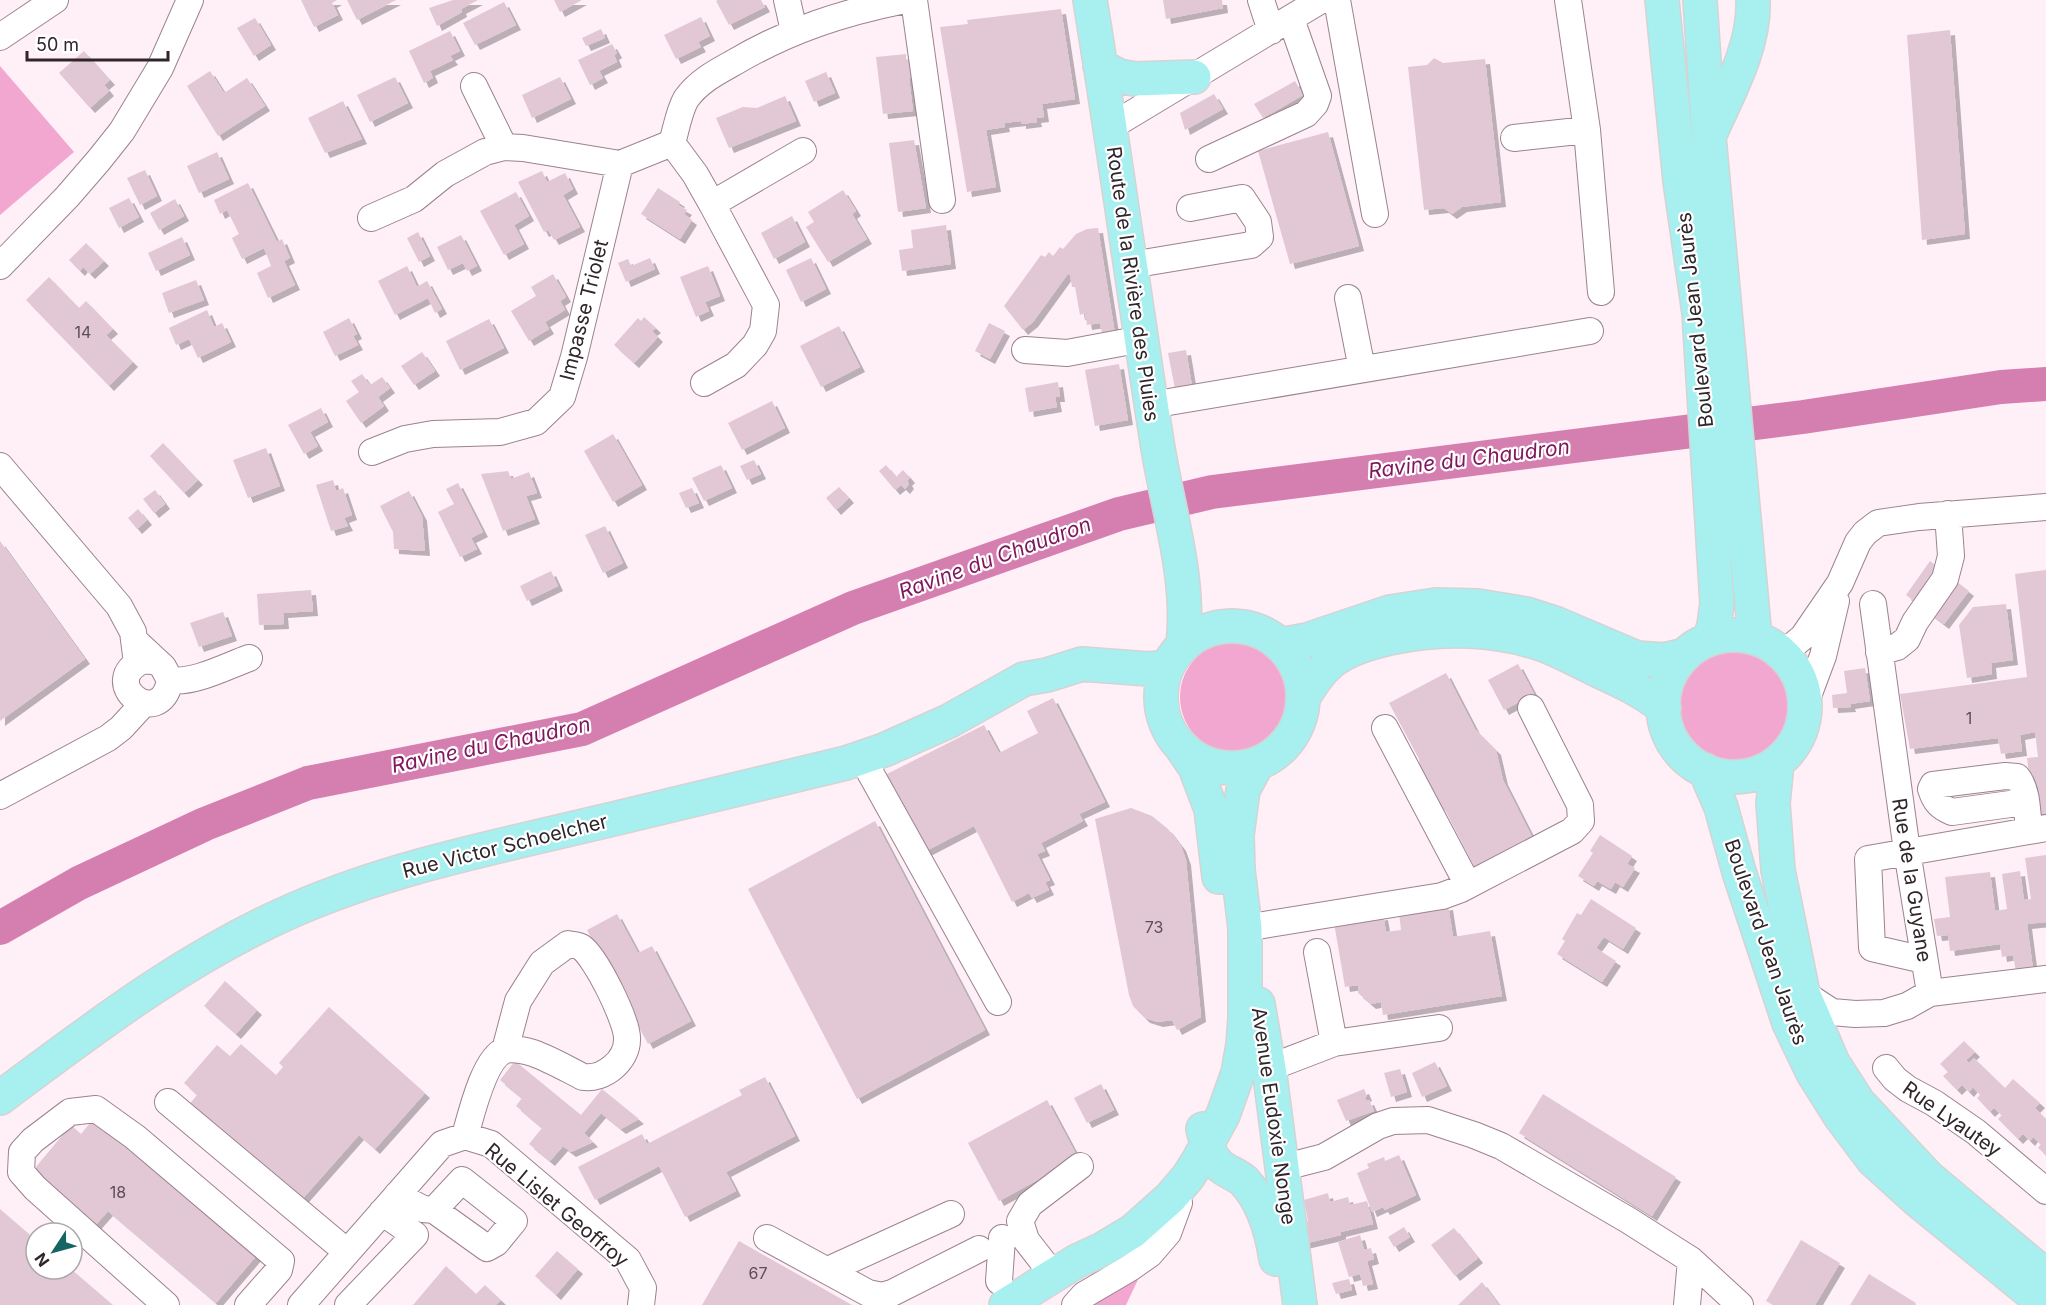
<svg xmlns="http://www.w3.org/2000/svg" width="2046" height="1305" viewBox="0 0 2046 1305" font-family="Inter,sans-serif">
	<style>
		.green { fill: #f2a7d1 }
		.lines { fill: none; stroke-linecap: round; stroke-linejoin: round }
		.river { stroke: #d57fb1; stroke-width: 34 }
		.building { fill: #e2c8d5; filter: url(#shadow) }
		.minor-casing { stroke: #9b838f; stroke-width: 28 }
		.major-casing { stroke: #d5d3d4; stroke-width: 36 }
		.minor { stroke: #fff; stroke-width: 26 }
		.major { stroke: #a7f0ef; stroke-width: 33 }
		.labels { text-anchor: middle; stroke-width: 4.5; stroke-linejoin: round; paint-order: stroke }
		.number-label { font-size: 16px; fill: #5c4e55 }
		.street-label { font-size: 20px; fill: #2f252a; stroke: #fff }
		.water-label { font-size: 21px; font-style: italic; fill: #7e175c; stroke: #fff }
	</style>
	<defs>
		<filter id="shadow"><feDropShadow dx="5" dy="5" stdDeviation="0" flood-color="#0004"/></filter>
	</defs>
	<rect width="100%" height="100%" fill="#ffeff7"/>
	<!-- green -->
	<path class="green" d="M0 66 74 152 0 215Z
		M1180 697a56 56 0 1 1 112 0a56 56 0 1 1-112 0Z
		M1678 705a57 57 0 1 1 114 0a57 57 0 1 1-114 0Z
		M1143 1269 1126 1305H1088Z"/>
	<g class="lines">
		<!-- river -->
		<path class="river" d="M0 928 79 883 205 824 308 783 582 729 853 608 1119 514 1212 492 1803 417 2001 387 2046 384"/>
	</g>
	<!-- building -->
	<path class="building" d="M301 0H337L332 3 338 15 314 27Z
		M347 0H396L357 20Z
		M453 0H478L461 9 462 12 437 26 429 8Z
		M554 0H582L560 12Z
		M718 0H761L765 7 729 25 716 1Z
		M1163 0H1222L1223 8 1166 19Z
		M504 2 516 25 475 45 463 23Z
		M1061 9 1075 99 1042 104 1044 117 1036 118 1037 122 1021 124V121L1004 123 1005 127 986 130 996 187 967 192 940 27 968 24 967 20Z
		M701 17 710 36 698 42 701 47 676 59 664 35Z
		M255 18 271 45 254 56 237 28Z
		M601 29 605 38 586 46 582 38Z
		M1950 30 1965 234 1922 240 1907 35Z
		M450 31 460 51 450 56 453 60 430 71 433 78 424 83 409 51Z
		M612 44 617 53 614 55 617 62 599 71 603 78 590 85 578 60Z
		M84 51 110 80 104 85 109 91 90 108 59 73Z
		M906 54V60L915 59 917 77 909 78 913 111 883 114 876 57Z
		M1434 58 1443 63 1485 59 1501 202 1462 207 1452 214 1444 208 1424 210 1408 67 1427 65Z
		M210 71 224 93 247 78 265 106 218 136 187 86Z
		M826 72 835 93 814 102 805 81Z
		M395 77 408 103 370 122 357 95Z
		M560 77 571 99 532 118 522 95Z
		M1295 81 1303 95 1263 118 1254 104Z
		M1214 94 1223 109 1185 130 1180 113Z
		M785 96 796 121 729 148 716 118 743 107 757 108Z
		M343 101 362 139 325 153 308 118Z
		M1328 132 1359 246 1290 264 1258 151Z
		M914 140 926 208 898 212 889 143Z
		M217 152 229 179 199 193 187 166Z
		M145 170 157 196 140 205 127 178Z
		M542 171 547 182 565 173 573 189 563 195 580 227 554 240 548 230 544 232 518 182Z
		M248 183 277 242 282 239 290 258 284 261 295 285 268 298 257 273 271 266 264 248 242 259 232 238 239 234 227 210 220 214 214 200Z
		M658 188 680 202 678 205 687 210 684 214 692 220 680 239 641 214Z
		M843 190 856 211 852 214 867 239 828 262 806 227 814 222 808 212Z
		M516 192 529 216 514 225 524 244 504 255 480 211Z
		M129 198 139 217 119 228 109 208Z
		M175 199 184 216 159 230 150 213Z
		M792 216 805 242 774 259 761 233Z
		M946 225 951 264 902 271 899 250 913 248 911 230Z
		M1098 228 1115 334 1103 338 1100 323 1087 325 1085 313 1080 315 1075 287H1072L1070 274 1067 275 1033 322 1023 330 1004 306 1041 255 1045 257 1049 252 1053 256 1060 247 1063 249 1076 234 1087 229Z
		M418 232 430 256 419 262 407 238Z
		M461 235 477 266 467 271 463 263 448 270 437 247Z
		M182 237 190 255 156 271 148 253Z
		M86 243 104 261 90 274 83 267 80 271 69 260Z
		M650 258 655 269 626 282 618 263 628 259 631 266Z
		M811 258 826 289 801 302 786 270Z
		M407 266 417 287 427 281 442 309 435 313 428 298 395 315 378 281Z
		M708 266 720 296 705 302 709 311 696 317 680 277Z
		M553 274 566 297 560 301 565 310 545 322 549 329 529 341 511 311 536 296 531 287Z
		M49 277 79 308 86 301 113 329 106 335 133 362 109 386 26 300Z
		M196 280 204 300 169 313 162 293Z
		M207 310 214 327 222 323 231 342 198 358 189 339 176 345 169 328Z
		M644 317 656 328 652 331 658 337 634 363 614 345 638 318 641 321Z
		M349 318 357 334 353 336 358 345 335 356 323 332Z
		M489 319 504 348 460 370 446 341Z
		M989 323 1005 331 990 359 975 351Z
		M839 326 860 367 821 387 800 346Z
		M1186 350 1192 386 1175 389 1168 353Z
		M422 352 435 371 414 385 401 366Z
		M1119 364 1128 420 1095 426 1085 370Z
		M362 374 370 385 382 377 390 388 378 397 384 406 361 423 346 401 359 392 351 381Z
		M1058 382 1060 397H1055L1057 407 1029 412 1025 388Z
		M772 401 785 428 742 450 728 423Z
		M321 408 328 422 310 432 318 446 304 454 288 425Z
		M613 434 642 485 613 502 584 451Z
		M163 443 198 480 184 493 150 456Z
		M266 448 280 486 248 498 233 460Z
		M754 460 761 474 747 480 740 466Z
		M721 465 732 488 704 501 692 478Z
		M886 465 896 477 903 470 910 478 907 481 909 484 905 489 901 485 895 490 879 471Z
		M508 471 511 479 529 472 537 493 526 496 535 519 503 531 481 474Z
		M333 480 336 491 343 488 352 515 344 518 348 526 331 531 316 485Z
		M458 483 483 532 471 538 477 549 460 557 438 512 454 504 446 489Z
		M839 487 849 498 836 510 826 498Z
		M692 488 699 503 686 508 679 493Z
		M155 490 165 504 154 513 143 499Z
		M409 491 422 516 425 551 394 549 393 532 380 506Z
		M138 509 147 520 137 529 128 518Z
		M605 526 623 563 603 573 585 535Z
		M0 541 85 659 0 721Z
		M1930 561 1969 591 1944 624 1906 595Z
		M2046 570V813L2034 814 2027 758 2038 757 2035 732 2020 735 2022 751 2001 754 1998 738 1910 749 1900 694 2027 677 2015 574Z
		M551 571 558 586 527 601 520 586Z
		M311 590 313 611 283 613 284 624 259 625 257 594Z
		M2006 604 2013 660 1991 663 1992 674 1967 678 1959 625 1973 607Z
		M223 612 232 636 199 647 190 623Z
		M1518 664 1534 694 1504 710 1488 680Z
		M1865 668 1870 701 1850 704 1851 707 1833 708 1832 695 1847 693 1844 671Z
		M1446 673 1475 729 1496 750 1503 780 1533 839 1475 868 1445 810 1422 790 1419 759 1389 703Z
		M1053 698 1105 802 1079 814 1083 821 1041 843 1045 851 1037 854 1050 880 1045 882 1049 890 1032 898 1029 893 1012 902 974 826 924 852 885 775 984 725 999 753 1038 733 1027 711Z
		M1131 808 1152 816 1168 829 1181 846 1186 860 1201 1017 1177 1030 1172 1020 1158 1022 1145 1018 1133 1006 1129 995 1095 819Z
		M875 821 985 1030 857 1099 748 889Z
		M1600 835 1632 856 1627 864 1635 868 1623 887 1615 882 1611 889 1597 881 1594 886 1578 876 1593 853 1590 851Z
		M2046 855V922L2027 924 2033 969 2016 972 2013 955 2002 957 2000 944 1950 951 1948 935 1937 936 1934 919 1950 917 1945 877 1990 872 1995 911 2007 909 2002 874 2020 871 2024 900 2031 899 2025 858Z
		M1591 899 1636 928 1623 949 1604 937 1596 948 1616 961 1602 982 1557 954 1565 941 1562 939 1577 913 1581 915Z
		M1448 905 1453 937 1490 931 1502 996 1383 1015 1381 1002 1371 1004 1358 993V985L1345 987 1334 923 1383 915 1386 932 1401 930 1399 913Z
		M617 914 638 953 652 946 691 1021 648 1044 587 930Z
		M225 981 257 1010 236 1034 204 1006Z
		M329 1007 425 1093 375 1149 359 1135 298 1204 188 1106 197 1095 184 1083 217 1045 230 1056 241 1044 276 1075 283 1067 279 1063Z
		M1964 1041 1975 1052 1966 1060 1969 1063 1974 1058 2005 1088 2013 1079 2040 1103 2035 1108 2046 1119V1155L2038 1148 2041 1144 2033 1137 2030 1141 2023 1134 2018 1139 1998 1119 2002 1115 1994 1108 1990 1112 1977 1098 1980 1095 1973 1087 1969 1092 1962 1085 1957 1090 1943 1076 1948 1072 1940 1064Z
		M515 1061 581 1115 602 1089 639 1119 621 1129 601 1113 584 1133 593 1142 571 1152 563 1146 550 1161 529 1144 542 1128 516 1106 522 1098 500 1080Z
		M1435 1062 1447 1086 1422 1097 1412 1073Z
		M1400 1069 1407 1092 1391 1097 1384 1073Z
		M765 1077 795 1136 726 1172 736 1191 685 1217 659 1166 595 1200 578 1167 642 1134 647 1144 742 1095 739 1090Z
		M1101 1084 1114 1110 1087 1123 1074 1098Z
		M1364 1089 1367 1096 1365 1097 1366 1101 1369 1100 1374 1111 1346 1121 1337 1100Z
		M1543 1094 1676 1177 1652 1216 1519 1133Z
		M1047 1100 1078 1158 999 1201 968 1143Z
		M95 1117 257 1255 216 1303 108 1211 93 1228 30 1174 71 1125 81 1134Z
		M1399 1155 1416 1195 1385 1210 1383 1207 1372 1212 1357 1173 1369 1168 1367 1164 1384 1157 1385 1161Z
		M1328 1193 1330 1202 1348 1197 1350 1205 1367 1201 1373 1224 1341 1232V1235L1303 1244 1302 1222 1308 1221 1304 1200Z
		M0 1209 36 1240V1269H71L113 1305H0Z
		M1404 1227 1410 1237 1394 1247 1388 1237Z
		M1454 1228 1478 1258 1455 1276 1431 1245Z
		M1360 1235 1364 1250 1371 1248 1374 1259 1367 1261 1373 1284 1363 1286 1360 1274 1349 1277 1338 1242Z
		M1801 1240 1840 1263 1815 1305H1773L1766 1301Z
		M739 1241 852 1305H702Z
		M557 1251 578 1269 556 1295 535 1276Z
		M446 1266 476 1294 485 1285 501 1300 496 1305H413Z
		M1869 1274 1916 1303 1914 1305H1850Z
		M1349 1279 1352 1290 1336 1294 1332 1283Z
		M1482 1282 1499 1305H1458L1478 1286Z"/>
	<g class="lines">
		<defs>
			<path id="minor" d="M787 0 794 31
				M914 0 942 200
				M1261 0 1271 31
				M1337 0 1375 214
				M1568 0 1587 130 1601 292
				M0 37 55 0
				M474 86 504 147
				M1110 127 1321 0
				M1514 138 1587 130
				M672 143 695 174 712 204 766 305 763 331 755 345 736 365 704 383
				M672 143C676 130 679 111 686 99 698 82 715 73 733 63 789 30 841 13 905 0
				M1209 159 1306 114 1315 104 1318 96 1291 19
				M712 204 803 151
				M371 218 414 199 445 174 485 152 504 147 523 148 620 164 672 143
				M1131 265 1251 245 1260 237 1258 222 1242 198 1190 208
				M0 266 67 197 99 160 122 131 160 68 190 0
				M1348 298 1362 369
				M1025 350 1067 353 1142 339
				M1151 405 1590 331
				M372 452 405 439 433 434 500 432 536 422 562 397 574 357 620 164
				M0 466 119 606 133 632 137 663
				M1873 604 1907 851 1930 993
				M135 641 163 667 170 680C160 734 95 681 144 660L157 662
				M1779 651 1792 646 1803 637 1840 583 1858 542 1865 533 1878 523 1919 517 2046 507
				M1879 652 1897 647 1907 639 1915 622 1945 579 1951 556 1948 514
				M170 680C193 684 227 666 249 658
				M1805 704 1823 656 1836 601
				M1385 728 1468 885
				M862 758 998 1002
				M0 796 108 738 121 728 144 703
				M2025 802 1952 812C1940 807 1935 802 1931 789L1933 785 2005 776 2017 777C2028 790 2027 814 2029 831
				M1245 928 1442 896 1461 889 1572 831 1581 821 1580 805 1531 708
				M1317 952 1334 1043
				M1924 960 1872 948 1868 859 2046 828
				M1803 993 1832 1012 1855 1014 1884 1013 1907 1006 1930 993 2046 979
				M1269 1068 1334 1043 1439 1028
				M1886 1068 1895 1079 1908 1089 1934 1103 1976 1132 2046 1191
				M168 1102 347 1252
				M465 1136C471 1115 484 1058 505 1050 513 1048 526 1051 533 1053 550 1059 567 1069 583 1077 603 1080 628 1061 627 1038 627 1021 596 957 581 947 578 945 572 945 568 944L542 963 518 1001 505 1050
				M1281 1168 1324 1157 1378 1126 1393 1121 1428 1120 1474 1135 1501 1146 1628 1220 1691 1260 1740 1305
				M397 1195 423 1209 434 1210 487 1248 496 1243 514 1221 462 1180 434 1210
				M767 1238 868 1293 882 1296 892 1293 979 1249
				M828 1270 951 1214
				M1054 1276 1026 1240 1020 1221 1030 1204 1080 1166
				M999 1281 1002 1238
				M166 1305 35 1188 21 1172 22 1152 33 1140 70 1112 96 1109 135 1137 281 1261 279 1270 248 1305
				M301 1305 442 1144 465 1136 491 1144 628 1260 643 1288 641 1305
				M348 1305 415 1235 382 1212
				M1075 1305 1084 1295 1130 1268 1150 1254 1168 1233 1179 1203
				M1687 1305 1691 1260"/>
			<path id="major" d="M1090 0C1114 147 1134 295 1157 442 1167 508 1191 577 1183 645
				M1662 0 1680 181 1699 313 1717 604 1714 625 1710 639
				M1700 0 1709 137 1755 638
				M1100 66 1119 76 1135 79 1194 77
				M1711 132C1729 91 1755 46 1753 0
				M1161 697a71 71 0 1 1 142 0a71 71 0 1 1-142 0Z
				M1663 706a71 71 0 1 1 142 0a71 71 0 1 1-142 0Z
				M1280 645 1307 640 1390 612 1436 605 1478 606 1526 614 1557 624 1637 658 1664 660 1685 655
				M1303 698C1311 685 1319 672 1331 662 1347 649 1369 643 1390 638 1441 627 1497 628 1547 646 1564 653 1581 662 1597 670 1621 681 1643 691 1664 708
				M1182 748 1195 767 1211 809 1219 877
				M1777 763 1773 803 1778 870 1803 993 1833 1063 1858 1102 1928 1177 2046 1276
				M1705 770 1721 807 1739 872 1789 1023 1813 1073 1840 1116 1873 1160 1916 1199 2046 1305
				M1258 1004 1269 1068 1300 1305
				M0 1098C94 1028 187 956 296 909 381 872 472 852 562 831 657 809 752 786 846 763L884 750 949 721 1024 679 1047 675 1082 664 1149 669 1167 667
				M1203 1129C1206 1140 1208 1154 1217 1163 1224 1171 1236 1174 1244 1181 1263 1201 1272 1233 1276 1259
				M1006 1305 1077 1261 1103 1249 1133 1231 1170 1198 1188 1177 1198 1161 1223 1115 1238 1073 1243 1045 1245 1018V928L1238 870 1237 835 1243 790 1257 764"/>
		</defs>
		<!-- minor casing -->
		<use href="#minor" class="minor-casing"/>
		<!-- major casing -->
		<use href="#major" class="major-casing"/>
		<!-- minor -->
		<use href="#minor" class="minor"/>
		<!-- major -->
		<use href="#major" class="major"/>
	</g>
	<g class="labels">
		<!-- number labels -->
		<g class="number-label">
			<text x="83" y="338">14</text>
			<text x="1969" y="724">1</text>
			<text x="1154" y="933">73</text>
			<text x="118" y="1198">18</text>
			<text x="758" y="1279">67</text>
		</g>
		<!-- street labels -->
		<g class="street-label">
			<text transform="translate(1133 284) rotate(82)" y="7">Route de la Rivière des Pluies</text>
			<text transform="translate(584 310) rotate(-76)" y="7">Impasse Triolet</text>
			<text transform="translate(1695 320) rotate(-96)" y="7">Boulevard Jean Jaurès</text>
			<text transform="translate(505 846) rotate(-14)" y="7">Rue Victor Schoelcher</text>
			<text transform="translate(1912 880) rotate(81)" y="7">Rue de la Guyane</text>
			<text transform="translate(1766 942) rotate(71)" y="7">Boulevard Jean Jaurès</text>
			<text transform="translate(1274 1116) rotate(82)" y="7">Avenue Eudoxie Nonge</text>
			<text transform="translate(1952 1119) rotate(35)" y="7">Rue Lyautey</text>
			<text transform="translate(557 1205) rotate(40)" y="7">Rue Lislet Geoffroy</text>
		</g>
		<!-- water labels -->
		<g class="water-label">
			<text transform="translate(1469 459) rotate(-7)" y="7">Ravine du Chaudron</text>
			<text transform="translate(995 558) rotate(-20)" y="7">Ravine du Chaudron</text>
			<text transform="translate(491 745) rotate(-12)" y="7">Ravine du Chaudron</text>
		</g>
	</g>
	<!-- north arrow -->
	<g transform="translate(54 1251) rotate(234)"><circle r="28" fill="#ffffff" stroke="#aca8aa" stroke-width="1.5"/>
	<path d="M0-4.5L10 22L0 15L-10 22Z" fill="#166564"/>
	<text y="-9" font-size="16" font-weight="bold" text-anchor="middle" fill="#2f252a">N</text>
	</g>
	<!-- scale -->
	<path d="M27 51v9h141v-9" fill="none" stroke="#2f252a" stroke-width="3"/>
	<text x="36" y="51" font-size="18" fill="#2f252a" stroke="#ffffff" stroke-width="4.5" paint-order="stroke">50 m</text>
</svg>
